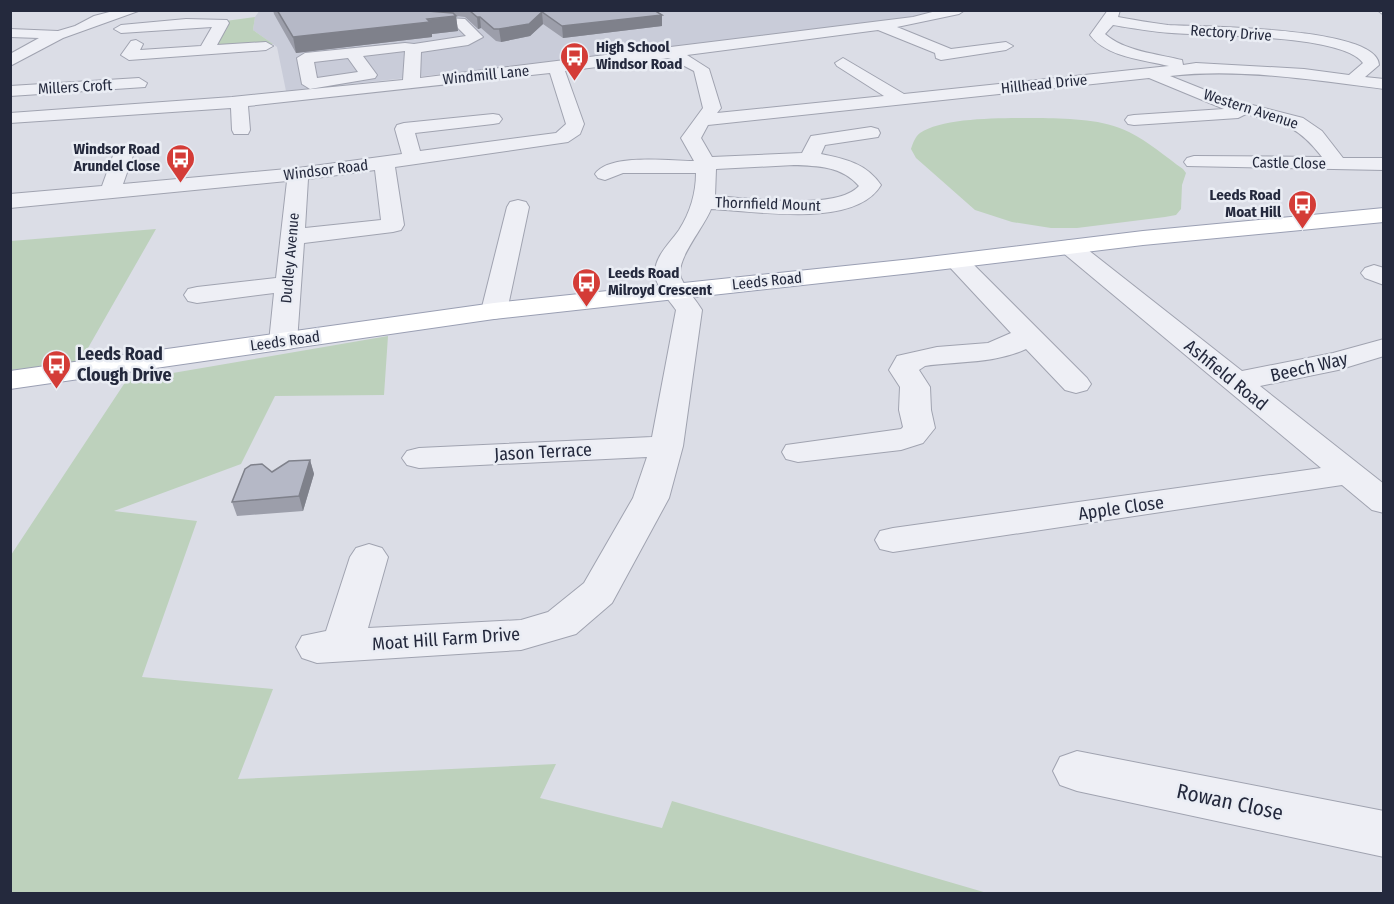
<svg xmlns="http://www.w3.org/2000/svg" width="1394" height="904" viewBox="0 0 1394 904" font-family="'Fira Sans Condensed',sans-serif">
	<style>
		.built { fill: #c9ccd9 }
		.green { fill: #bdd1bc }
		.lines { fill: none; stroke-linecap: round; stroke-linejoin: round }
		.minor-casing { stroke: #a0a3b0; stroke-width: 2 }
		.major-casing { stroke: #9a9fb3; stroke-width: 2 }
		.minor { fill: #eeeff5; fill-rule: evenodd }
		.major { fill: #fff; fill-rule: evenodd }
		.wall { fill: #9c9eaa }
		.shaded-wall { fill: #7f818b }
		.building { fill: #b5b8c6; stroke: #7f818b; stroke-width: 1.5 }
		.labels { text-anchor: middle; stroke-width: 5; stroke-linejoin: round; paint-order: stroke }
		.far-street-label { font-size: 15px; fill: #24293d; stroke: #eaedf4 }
		.far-poi-label { font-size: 15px; font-weight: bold; fill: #24293d; stroke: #eaedf4; text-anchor: start }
		.poi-label { font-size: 18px; font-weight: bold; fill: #24293d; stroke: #eaedf4; text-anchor: start }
		.street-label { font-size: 18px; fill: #24293d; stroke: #eaedf4 }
		.near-street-label { font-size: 21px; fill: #24293d; stroke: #eaedf4 }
	</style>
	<rect width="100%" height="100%" fill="#dbdde6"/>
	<!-- built -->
	<path class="built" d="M260 10 945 11 920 17 758 40 286 91 277 47 253 30 255 17Z"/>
	<!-- green -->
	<path class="green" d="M255 17 253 30 273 44 211 49 218 22Z
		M1043 118C1071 119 1103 119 1129 132 1149 142 1166 157 1183 169L1186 173 1182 185 1181 209 1176 215 1165 217 1077 228H1051L1012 222 975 210 916 158 911 149C913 143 915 137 920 133 944 116 1013 118 1043 118Z
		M156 229 80 362 11 370V241Z
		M388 336 384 395 275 396 241 464 114 511 197 521 142 677 273 689 238 779 556 764 540 798 662 828 672 801 987 893H11V555L126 381Z"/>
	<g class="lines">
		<defs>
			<path id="minor" d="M117 10H141L63 38 10 66V54L39 38 10 37V29L58 31 75 26 94 16Z
				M407 10H421L428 17 465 19 483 37 468 45 421 52 420 78 913 17 940 10H965L959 14 897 27 951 49 1006 42 1013 46 1006 50 941 60 936 58 935 53 878 30 687 55 709 69 721 108 717 113 884 96 837 66 835 63 843 58 904 94 1169 66C1144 60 1106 57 1090 35L1108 10H1120L1118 17C1135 20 1152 23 1168 25 1199 27 1378 26 1379 65L1365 77 1384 79V89C1314 80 1240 68 1170 76L1225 98 1303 118 1322 131 1343 158H1384V170L1187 166 1184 162 1187 158 1194 156 1322 157C1297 125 1284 124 1246 114L1238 118 1134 125 1128 124 1125 120 1128 116 1134 115 1224 109 1149 78 708 125 701 138 712 157 802 153 811 136 871 127 878 129 880 133 878 137 825 145 821 154C845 159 866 163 881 185 855 229 756 211 711 209 705 226 674 261 681 278 686 289 696 300 702 310L683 446 669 498 612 603 576 634 521 650 317 663 302 658 296 647 302 636 326 631 350 557 356 548 369 544 382 548 388 557 368 628 521 620 548 612 584 583 633 498 647 457 419 468 407 465 402 458 407 451 419 448 652 437 676 310C670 301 655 285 655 274 654 257 670 243 679 230 690 213 696 193 696 173H623L605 180 598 178 595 174C609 153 670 161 694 161L681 138 703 108 694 71 669 58 565 71 584 124 580 134 568 142 395 167 404 225 401 230 393 232 304 243 297 342 293 348 283 350 273 348 269 342 274 293 197 303 188 301 184 295 188 289 197 287 276 278 287 181 10 208V194L102 186 115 150 118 146H132L135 150 123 184 298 168 402 154 395 129 397 125 404 123 493 114 499 115 502 119 499 123 493 124 415 133 420 151 556 133 566 124 550 73 248 106 250 130 248 134H234L232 130 231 108 10 123V113L232 97 403 80 405 51 363 56 377 75 375 78 310 89 302 84 297 58 305 53 405 43 414 44 466 36 456 26 419 24ZM1113 25C1132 28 1152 32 1172 33 1209 36 1343 34 1363 63L1349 75 1304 69 1196 63 1183 65 1182 60C1157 54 1124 51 1105 34ZM348 58 358 72 317 78 314 62ZM794 165C818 166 842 166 859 186 837 211 749 198 715 196L716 169ZM375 170 381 220 305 228 308 179Z
				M1377 10H1384V15Z
				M186 19 227 20 229 23 217 45 266 42 273 46 266 50 129 60 121 55 131 41 136 40 143 44 140 50 201 46 212 27 121 33 114 29 121 25Z
				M139 78 147 83 145 87 10 96V86Z
				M518 200 526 202 529 207 507 311 503 317 494 319 485 317 481 311 507 207 510 202Z
				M1070 240 1078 242 1242 371 1333 353 1384 339V356L1338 370 1260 386 1384 484V513L1372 510 1342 485 893 552 880 549 875 540 880 531 893 528 1321 468 1062 252 1058 247 1062 242Z
				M956 254 965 256 1087 378 1091 384 1087 390 1076 393 1065 390 1026 349C994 364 959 361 925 366L919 370 930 387 931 410 935 428 923 443 901 450 798 462 786 459 782 452 786 445 901 429 903 427 899 410 900 387 889 370 897 356 937 347 988 343 1011 333 944 261 947 256Z
				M1374 265 1384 268V285L1365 278 1361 273 1365 268Z
				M1077 751 1384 811V857L1077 791 1060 785 1053 771 1060 757Z"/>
			<path id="major" d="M1384 208V222L1143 245 912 273 494 319 10 389V371L494 303 912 259 1143 231Z"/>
		</defs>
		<!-- minor casing -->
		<use href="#minor" class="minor-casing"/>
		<!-- major casing -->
		<use href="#major" class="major-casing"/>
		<!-- minor -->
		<use href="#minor" class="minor"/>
		<!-- major -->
		<use href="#major" class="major"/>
	</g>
	<!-- wall -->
	<path class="wall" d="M273 10 425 11V10H654L662 15V26L563 38 543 24 530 36 501 42 496 41 481 28 478 29 465 17 456 16 458 31 432 34V37L296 53 274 14Z
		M310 460 314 474 303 511 237 516 232 502 272 472Z"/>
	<!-- shaded-wall -->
	<path class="shaded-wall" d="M542 12 543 24 530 36 501 42 499 29Z
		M662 15V26L563 38 562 26Z
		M456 16 458 31 432 34V37L296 53 293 37Z
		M477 17H480L481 28 478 29Z
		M310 460 314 474 303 511 299 496Z"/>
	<!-- building -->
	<path class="building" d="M277 10H415L453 13 456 16 427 19 430 22 293 37Z
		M469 10H654L662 15 562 26 542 12 529 24 499 29H494L480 17H477Z
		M310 460 299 496 232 502 245 469 251 465 262 464 272 472 289 461Z"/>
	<!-- icons -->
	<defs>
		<symbol id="bus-pin" viewBox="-11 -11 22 30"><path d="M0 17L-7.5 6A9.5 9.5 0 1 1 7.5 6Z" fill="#d43c37" stroke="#eaedf4"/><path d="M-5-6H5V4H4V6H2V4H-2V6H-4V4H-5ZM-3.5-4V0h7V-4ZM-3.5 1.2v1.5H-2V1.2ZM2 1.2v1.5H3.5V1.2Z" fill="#fff"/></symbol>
	</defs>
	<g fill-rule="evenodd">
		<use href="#bus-pin" x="558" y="40" width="33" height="45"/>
		<use href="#bus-pin" x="164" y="142" width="33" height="45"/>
		<use href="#bus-pin" x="1286" y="188" width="33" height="45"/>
		<use href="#bus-pin" x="570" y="266" width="33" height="45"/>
		<use href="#bus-pin" x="40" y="348" width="33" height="45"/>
	</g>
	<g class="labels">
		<!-- far-street labels -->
		<g class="far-street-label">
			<text transform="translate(1231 33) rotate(4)" y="5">Rectory Drive</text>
			<text transform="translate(486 75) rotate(-6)" y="5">Windmill Lane</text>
			<text transform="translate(1044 84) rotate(-6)" y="5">Hillhead Drive</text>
			<text transform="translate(75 87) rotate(-3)" y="5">Millers Croft</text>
			<text transform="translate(1251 109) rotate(18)" y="5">Western Avenue</text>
			<text transform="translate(1289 163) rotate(1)" y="5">Castle Close</text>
			<text transform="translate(326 170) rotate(-7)" y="5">Windsor Road</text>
			<text transform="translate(768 204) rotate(2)" y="5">Thornfield Mount</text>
			<text transform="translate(290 258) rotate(-85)" y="5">Dudley Avenue</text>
			<text transform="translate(767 281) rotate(-6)" y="5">Leeds Road</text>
			<text transform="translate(285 341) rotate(-8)" y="5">Leeds Road</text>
		</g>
		<!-- far-poi labels -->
		<g class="far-poi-label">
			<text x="596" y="52">High School<tspan x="596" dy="17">Windsor Road</tspan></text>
			<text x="160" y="154" text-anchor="end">Windsor Road<tspan x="160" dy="17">Arundel Close</tspan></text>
			<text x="1281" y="200" text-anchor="end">Leeds Road<tspan x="1281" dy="17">Moat Hill</tspan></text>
			<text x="608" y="278">Leeds Road<tspan x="608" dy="17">Milroyd Crescent</tspan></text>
		</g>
		<!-- poi labels -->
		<g class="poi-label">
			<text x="77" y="360">Leeds Road<tspan x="77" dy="21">Clough Drive</tspan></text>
		</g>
		<!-- street labels -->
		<g class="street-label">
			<text transform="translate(1309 367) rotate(-13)" y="6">Beech Way</text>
			<text transform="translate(1226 375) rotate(39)" y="6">Ashfield Road</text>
			<text transform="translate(543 452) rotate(-3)" y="6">Jason Terrace</text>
			<text transform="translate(1121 508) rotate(-8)" y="6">Apple Close</text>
			<text transform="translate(446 639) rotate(-4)" y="6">Moat Hill Farm Drive</text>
		</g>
		<!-- near-street labels -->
		<g class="near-street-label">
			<text transform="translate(1230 802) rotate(12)" y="7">Rowan Close</text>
		</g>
	</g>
	<!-- border -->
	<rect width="1394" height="904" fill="none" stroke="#24293d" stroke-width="24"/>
</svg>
